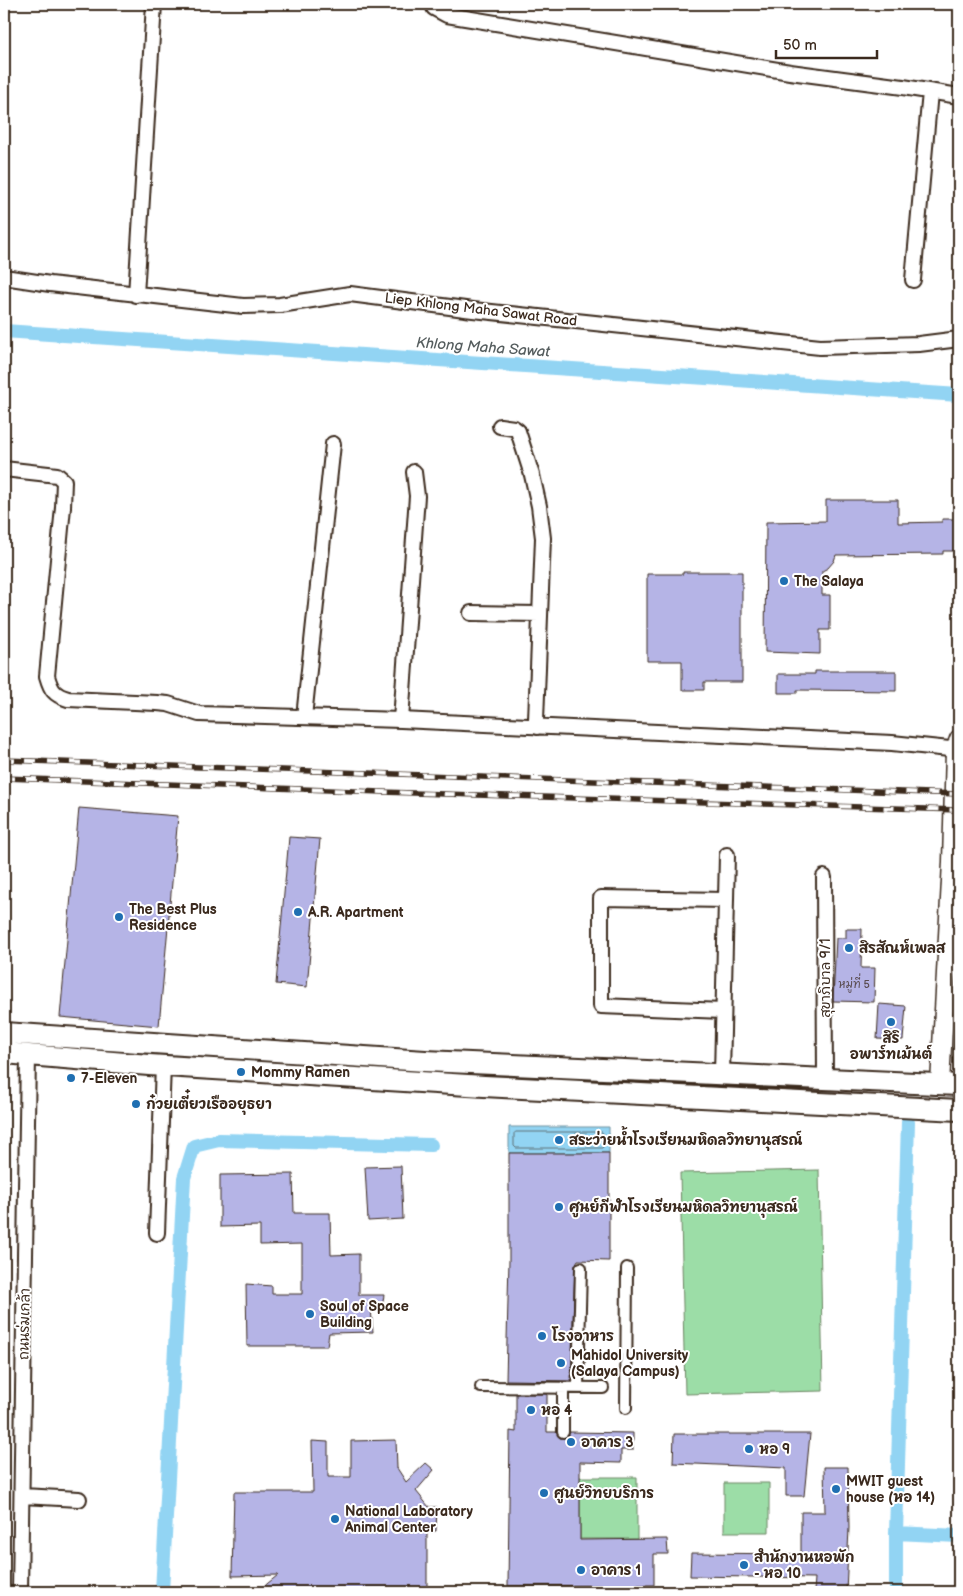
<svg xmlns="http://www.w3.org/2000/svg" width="963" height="1596" viewBox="0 0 963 1596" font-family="'Balsamiq Sans','Playpen Sans Thai',sans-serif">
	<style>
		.green { fill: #9cdda7; stroke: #6c8462 }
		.water { fill: #92d4f3; stroke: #6f909e }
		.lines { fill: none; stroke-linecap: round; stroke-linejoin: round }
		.shore { stroke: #5e6e73; stroke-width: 1 }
		.canal { stroke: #92d4f3; stroke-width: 14 }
		.building { fill: #b5b4e6; stroke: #3b2a1e }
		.pedestrian-casing { stroke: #3b2a1e; stroke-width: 14 }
		.minor-casing { stroke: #3b2a1e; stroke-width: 18 }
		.tertiary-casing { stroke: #3b2a1e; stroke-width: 21 }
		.secondary-casing { stroke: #3b2a1e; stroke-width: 24 }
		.pedestrian { stroke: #fff; stroke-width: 10 }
		.minor { stroke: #fff; stroke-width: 14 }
		.tertiary { stroke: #fff; stroke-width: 18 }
		.secondary { stroke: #fff; stroke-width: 20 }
		.rail-casing { stroke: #3b2a1e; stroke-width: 5.5 }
		.rail { stroke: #fff; stroke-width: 4; stroke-dasharray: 11; stroke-linecap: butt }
		.poi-dot { fill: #1f6fb2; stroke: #fff; stroke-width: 2 }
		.labels { text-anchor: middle; stroke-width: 4; stroke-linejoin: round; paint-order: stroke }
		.number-label { font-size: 11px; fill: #5a4c50 }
		.street-label { font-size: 14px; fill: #3b2a1e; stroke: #fff }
		.poi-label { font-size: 14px; font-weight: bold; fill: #3b2a1e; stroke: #fff; text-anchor: start }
		.water-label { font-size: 15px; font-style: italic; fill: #555d5e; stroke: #fff }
	</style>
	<rect width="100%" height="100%" fill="#fff"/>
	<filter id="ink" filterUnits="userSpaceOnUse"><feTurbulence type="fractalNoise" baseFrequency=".02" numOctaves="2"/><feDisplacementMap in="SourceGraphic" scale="10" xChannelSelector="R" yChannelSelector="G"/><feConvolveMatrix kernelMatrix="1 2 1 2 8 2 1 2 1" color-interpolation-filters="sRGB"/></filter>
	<g filter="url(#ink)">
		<!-- green -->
		<path class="green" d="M819 1170 823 1391 685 1394 680 1173Z
			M580 1477H637V1539H580Z
			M724 1483H769V1532H724Z"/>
		<!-- water -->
		<path class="water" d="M509 1127H609V1153H509Z"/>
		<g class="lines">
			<!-- shore -->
			<path class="shore" d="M516 1132H602L604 1135V1146L602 1148H516L514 1146V1134Z"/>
			<!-- canal -->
			<path class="canal" d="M4 331 959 395
				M896 1533 959 1536
				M162 1592 184 1178 194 1146 219 1140 431 1145
				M896 1592V1533L908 1122"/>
		</g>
		<!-- building -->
		<path class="building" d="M826 500H898V523L942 522V519H959V551H943V554L836 555 834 561 828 568 822 571V595H830V630H820V654L765 652 766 522 826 521Z
			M683 572H742V682H704V690H682V661H647V574H683Z
			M815 671H896V691L797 690V693H778V674H815Z
			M79 808 178 816 159 1026 60 1017Z
			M289 837 320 839 307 987 276 984Z
			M846 929H862L861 968H875L874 1002 833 1001 836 938H846Z
			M879 1004 906 1006 903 1040 877 1039Z
			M509 1153H609V1261L578 1260 575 1265 571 1381 506 1380 509 1260Z
			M401 1166 403 1219 368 1221 365 1167Z
			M293 1174 294 1213H330L331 1255 359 1254V1295H384L382 1308H371L373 1332 329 1333 327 1346H247L246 1284 272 1286V1294H302V1244L260 1245V1226L220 1227V1175Z
			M516 1394H547V1432H556L560 1438H567L570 1432 633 1433V1450H621V1463L580 1462V1540L667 1539 668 1554H654V1585L508 1586 510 1431 516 1432Z
			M674 1434H810L804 1496H786V1468L673 1463Z
			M396 1440 397 1468 406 1482 426 1463 434 1470 416 1491 429 1507H437L436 1531H427V1592H257L278 1575 232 1576 234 1492H313L312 1441 328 1442V1477H351V1441Z
			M824 1467H848L849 1528 846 1592H814L815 1578 690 1576 691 1553 801 1554V1512H825Z"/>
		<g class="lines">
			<defs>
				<path id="pedestrian" d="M481 1387 603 1388
					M578 1388 581 1268
					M626 1408 627 1268
					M563 1432V1388"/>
				<path id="minor" d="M433 4 434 8 447 15 790 72 903 87 959 96
					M4 277 50 284 243 306 280 305 350 294 473 310 820 347 919 344 959 339
					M913 280 930 92
					M136 295 154 4
					M500 426 514 428 518 431 532 475 539 506 543 538 536 720 537 727
					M4 469 57 475 64 481 63 507 47 676C51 690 54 695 68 699L157 703 168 704 199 714 401 720 892 743 959 750
					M471 613 540 614
					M304 717 333 444
					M401 720 417 496 414 472
					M824 877 825 1079
					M723 1011 601 1006V898L726 900
					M722 1075 727 855
					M157 1233 163 1065
					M22 1496 79 1499
					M20 1592 28 1055"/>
				<path id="tertiary" d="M940 1084 952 862 955 750 959 739"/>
				<path id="secondary" d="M4 1033 425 1061 959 1085
					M4 1053 149 1065 484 1086 959 1110"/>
			</defs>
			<!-- pedestrian casing -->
			<use href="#pedestrian" class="pedestrian-casing"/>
			<!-- minor casing -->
			<use href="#minor" class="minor-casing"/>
			<!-- tertiary casing -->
			<use href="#tertiary" class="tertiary-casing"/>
			<!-- secondary casing -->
			<use href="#secondary" class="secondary-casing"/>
			<!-- pedestrian -->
			<use href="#pedestrian" class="pedestrian"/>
			<!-- minor -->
			<use href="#minor" class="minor"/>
			<!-- tertiary -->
			<use href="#tertiary" class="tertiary"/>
			<!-- secondary -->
			<use href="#secondary" class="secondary"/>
			<defs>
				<path id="rail" d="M4 760 959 794
					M4 778 382 792 959 810"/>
			</defs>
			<!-- rail casing -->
			<use href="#rail" class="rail-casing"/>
			<!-- rail -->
			<use href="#rail" class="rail"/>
		</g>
	</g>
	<!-- markers -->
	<g class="poi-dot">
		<circle cx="784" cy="581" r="5"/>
		<circle cx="298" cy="912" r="5"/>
		<circle cx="119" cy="917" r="5"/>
		<circle cx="849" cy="948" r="5"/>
		<circle cx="891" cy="1022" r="5"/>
		<circle cx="241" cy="1072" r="5"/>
		<circle cx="71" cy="1078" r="5"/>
		<circle cx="136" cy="1104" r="5"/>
		<circle cx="559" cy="1140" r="5"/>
		<circle cx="559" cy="1207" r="5"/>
		<circle cx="310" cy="1314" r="5"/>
		<circle cx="542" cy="1336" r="5"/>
		<circle cx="561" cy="1363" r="5"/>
		<circle cx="531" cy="1410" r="5"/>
		<circle cx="571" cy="1442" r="5"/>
		<circle cx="749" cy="1449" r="5"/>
		<circle cx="836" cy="1489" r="5"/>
		<circle cx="544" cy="1493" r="5"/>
		<circle cx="335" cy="1519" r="5"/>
		<circle cx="744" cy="1565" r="5"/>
		<circle cx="581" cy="1570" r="5"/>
	</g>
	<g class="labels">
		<!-- number labels -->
		<g class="number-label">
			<text x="854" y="988">หมู่ที่ 5</text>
		</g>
		<!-- street labels -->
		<g class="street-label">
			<text transform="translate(481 309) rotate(7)" y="5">Liep Khlong Maha Sawat Road</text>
			<text transform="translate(825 978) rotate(-90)" y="5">สุขาภิบาล 9/1</text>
			<text transform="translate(24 1324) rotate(-89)" y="5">ถนนร่มเกล้า</text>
		</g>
		<!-- poi labels -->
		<g class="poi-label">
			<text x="794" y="586">The Salaya</text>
			<text x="129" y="914">The Best Plus<tspan x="129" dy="16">Residence</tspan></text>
			<text x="308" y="917">A.R. Apartment</text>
			<text x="859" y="953">สิรสัณห์เพลส</text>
			<text x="891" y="1043" text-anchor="middle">สิริ<tspan x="891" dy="16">อพาร์ทเม้นต์</tspan></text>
			<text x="251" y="1077">Mommy Ramen</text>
			<text x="81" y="1083">7-Eleven</text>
			<text x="146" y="1109">ก๋วยเตี๋ยวเรืออยุธยา</text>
			<text x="569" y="1145">สระว่ายน้ำโรงเรียนมหิดลวิทยานุสรณ์</text>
			<text x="569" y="1212">ศูนย์กีฬาโรงเรียนมหิดลวิทยานุสรณ์</text>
			<text x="320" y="1311">Soul of Space<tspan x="320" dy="16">Building</tspan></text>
			<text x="552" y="1341">โรงอาหาร</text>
			<text x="571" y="1360">Mahidol University<tspan x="571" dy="16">(Salaya Campus)</tspan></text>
			<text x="541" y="1415">หอ 4</text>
			<text x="581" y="1447">อาคาร 3</text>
			<text x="759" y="1454">หอ 9</text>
			<text x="846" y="1486">MWIT guest<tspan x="846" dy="16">house (หอ 14)</tspan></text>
			<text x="554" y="1498">ศูนย์วิทยบริการ</text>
			<text x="345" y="1516">National Laboratory<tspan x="345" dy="16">Animal Center</tspan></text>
			<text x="754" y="1562">สำนักงานหอพัก<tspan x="754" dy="16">- หอ 10</tspan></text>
			<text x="591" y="1575">อาคาร 1</text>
		</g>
		<!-- water labels -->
		<g class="water-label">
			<text transform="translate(483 347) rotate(4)" y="5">Khlong Maha Sawat</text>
		</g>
	</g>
	<!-- margin -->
	<rect width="963" height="1596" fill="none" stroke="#fff" stroke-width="20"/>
	<rect x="10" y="10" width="943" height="1576" fill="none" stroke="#3b2a1e" stroke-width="2" filter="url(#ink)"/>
	<!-- scale -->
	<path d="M776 50v8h101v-8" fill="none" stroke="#3b2a1e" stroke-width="2.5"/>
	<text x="783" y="50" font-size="15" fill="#3b2a1e" stroke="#ffffff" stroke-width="4" paint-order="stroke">50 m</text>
</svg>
